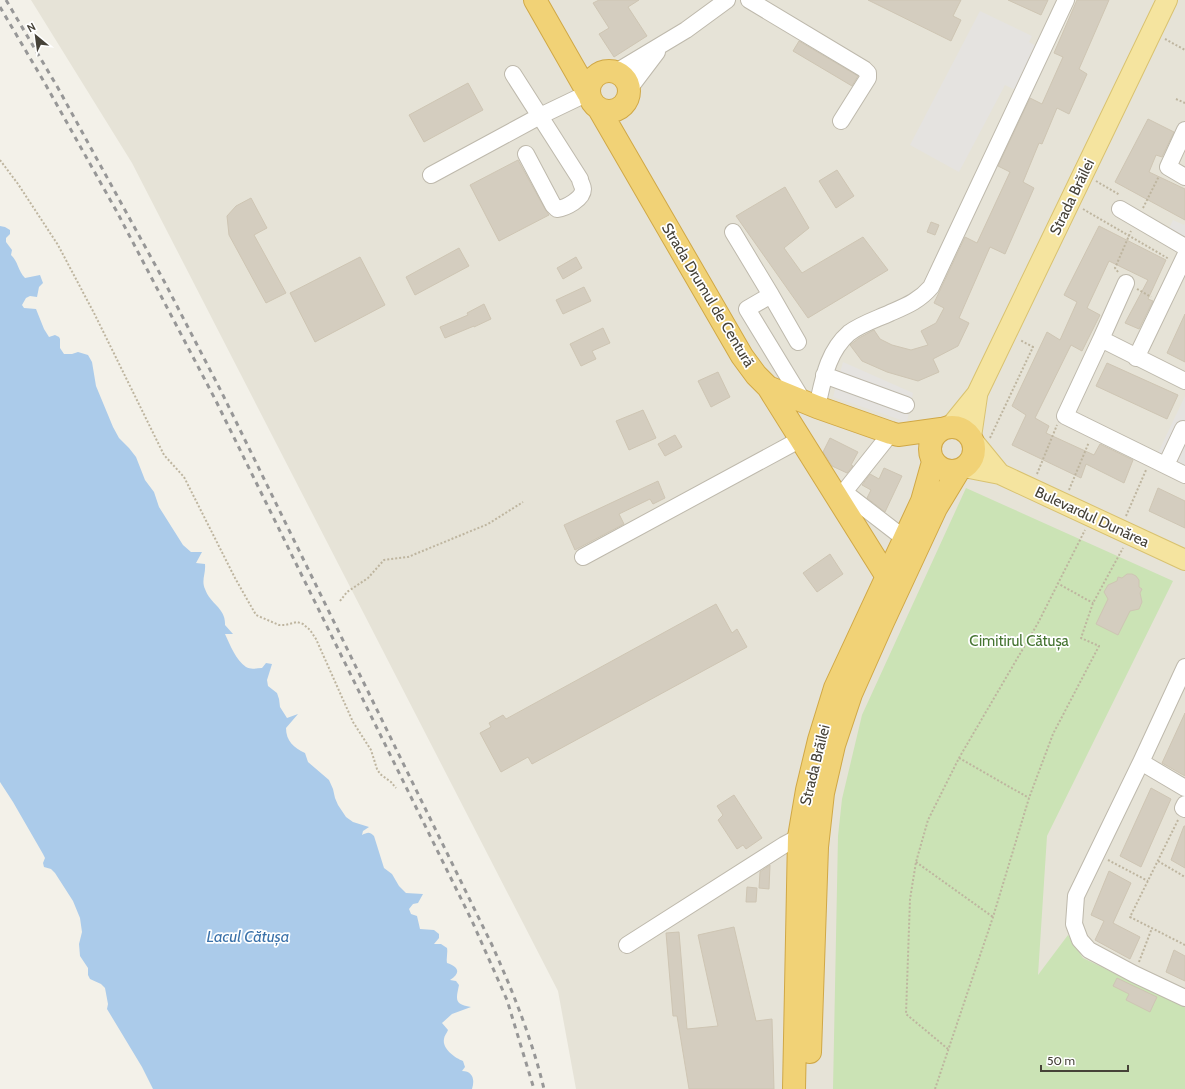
<svg xmlns="http://www.w3.org/2000/svg" width="1185" height="1089" viewBox="0 0 1185 1089" font-family="Cabin,sans-serif">
	<style>
		.residential { fill: #e6e3d7 }
		.green { fill: #cbe3b5 }
		.parking { fill: #e5e3e0 }
		.water { fill: #abcbea }
		.building { fill: #d4cdbf; stroke: #cec5b3 }
		.lines { fill: none; stroke-linecap: round; stroke-linejoin: round }
		.minor-casing { stroke: #beb9ac; stroke-width: 18 }
		.major-casing { stroke: #d9c270; stroke-width: 22 }
		.highway-casing { stroke: #d0a846; stroke-width: 24 }
		.path { stroke: #beb59f; stroke-width: 2; stroke-dasharray: 2 2; stroke-linecap: butt }
		.minor { stroke: #fff; stroke-width: 16 }
		.major { stroke: #f5e49f; stroke-width: 20 }
		.highway { stroke: #f1d276; stroke-width: 22 }
		.rail { stroke: #979797; stroke-width: 3; stroke-dasharray: 5 5; stroke-linecap: butt }
		.labels { text-anchor: middle; stroke-width: 3.5; stroke-linejoin: round; paint-order: stroke }
		.street-label { font-size: 15px; fill: #464238; stroke: #fff }
		.park-label { font-size: 15px; fill: #447330; stroke: #fff }
		.water-label { font-size: 16px; font-style: italic; fill: #3a71a9; stroke: #fff }
	</style>
	<rect width="100%" height="100%" fill="#f3f1e9"/>
	<!-- residential -->
	<path class="residential" d="M31 0H1185V1089H576L558 991 132 163Z"/>
	<!-- green -->
	<path class="green" d="M966 488 1173 581 1047 836 1038 975 1068 935 1083 958 1185 1007V1089H833L838 836 842 799 862 715Z"/>
	<!-- parking -->
	<path class="parking" d="M980 11 1032 36 1029 42 1039 48 1017 91 1005 85 959 172 910 145Z
		M1173 220 1184 225 1185 223V240L1168 231Z
		M843 362 913 393 907 422 833 397Z
		M1185 396V470L1156 457Z"/>
	<!-- water -->
	<path class="water" d="M0 226 5 227 10 230V234L6 238V242L12 250 11 255C18 261 18 271 25 278L40 275 43 283 39 287 37 297 30 296 26 298 22 305 24 308 36 309 44 329 49 337 55 335 59 337 60 339V348L64 354H72L78 352 88 355 92 362 96 386 113 427 119 438 129 448 136 457 145 480 154 492 159 507 183 545 191 552H202L196 563 205 564C206 574 201 580 205 589 210 604 226 608 225 625L233 634H225C230 645 236 660 246 667 251 670 257 668 262 668L266 663 272 664 267 680 268 686 277 693 279 699 280 707 287 718 298 714 286 728C286 741 294 748 305 753L308 762 329 780 333 789 335 798 338 805 346 817 353 822 369 827 363 831 362 835C367 833 369 831 374 836L384 868 392 874 399 886 406 893 423 894 418 903 413 904 409 909 411 914 417 916 420 929 434 930 439 934V938L434 944H441L447 948C448 953 446 958 447 963 459 967 461 973 450 980L456 981 459 985C456 1000 454 1004 471 1007L452 1014 442 1023 448 1030C447 1033 444 1036 444 1039 442 1049 455 1058 463 1061L465 1067 462 1071C473 1071 475 1080 472 1089H153L142 1067 107 1009 108 1004 105 988 101 984 90 979 88 975V968L80 956 79 944 82 932 80 918 73 901 55 873 51 869 44 867 43 863 45 858 43 854 13 802 0 782Z"/>
	<!-- building -->
	<path class="building" d="M599 0H639L628 7 647 36 614 57 599 34 609 28 593 3Z
		M868 0H961L953 16 961 20 951 41Z
		M1008 0H1048L1041 15Z
		M1077 0H1109L1079 69 1087 74 1069 114 1057 108 1042 144 1039 143 1023 182 1034 188 1005 254 990 247 959 318 969 323 958 346 933 359 939 372 918 381 887 372 862 361 850 345 859 338 874 330 880 339 892 345 911 350 928 345 921 331 936 323 944 308 934 303 965 237 977 243 1010 172 998 166 1030 98 1042 104 1063 57 1054 53Z
		M799 41 858 76 852 86 793 51Z
		M468 83 483 110 424 142 409 115Z
		M1148 119 1174 132 1162 157 1156 155 1149 172 1185 189V220L1115 182Z
		M518 160 545 209 549 215 499 241 470 185Z
		M837 170 854 196 836 208 819 181Z
		M785 187 809 228 784 248 802 273 863 237 888 270 808 318 736 216Z
		M251 198 267 228 254 235 286 293 266 303 229 235 227 216 236 206Z
		M931 222 939 225 935 235 927 232Z
		M1099 226 1166 260 1148 299 1153 301 1139 329 1125 323 1148 280 1109 261 1087 308 1100 315 1082 351 1071 345 1035 418 1049 426 1046 433 1094 455 1100 444 1133 460 1124 483 1086 464 1081 478 1012 445 1026 415 1012 406 1047 332 1060 340 1077 302 1064 295Z
		M459 248 469 266 415 295 406 277Z
		M360 257 385 305 315 342 290 293Z
		M576 257 582 268 563 279 557 268Z
		M584 287 591 301 563 314 556 300Z
		M484 304 491 319 474 327V326L445 338 440 327 468 315 467 313Z
		M1185 314V362L1167 353Z
		M603 328 610 343 592 351 596 359 581 366 570 344Z
		M1107 363 1178 395 1167 419 1096 386Z
		M718 372 730 397 711 407 698 381Z
		M643 410 656 438 629 450 616 421Z
		M675 435 682 447 665 456 658 444Z
		M830 438 858 452 851 465 853 466 847 473 832 466 823 452Z
		M884 468 902 476 885 512 867 498 871 490 862 485 870 474 879 479Z
		M658 481 665 498 653 504 650 499 619 514 624 524 575 550 564 525Z
		M1158 488 1185 501V528L1149 511Z
		M830 554 843 574 817 592 803 573Z
		M1127 574H1132L1136 576 1139 580V587L1142 589 1140 593 1142 602 1139 609 1130 611 1118 635 1096 624 1108 599 1104 592 1108 585 1117 581 1118 577 1122 578Z
		M716 604 732 633 737 629 747 647 532 764 528 757 501 772 480 733 491 727 489 723 503 715 506 719Z
		M1185 713V776L1162 763Z
		M1151 788 1171 799 1141 867 1120 856Z
		M734 795 762 838 746 849 743 845 737 849 718 820 723 815 717 806Z
		M1184 826H1185V868L1171 860Z
		M770 865 769 889 759 888 760 872Z
		M1109 871 1131 883 1113 923 1140 937 1130 959 1095 940 1104 921 1091 915Z
		M747 887 757 888 756 902H746Z
		M734 927 756 1021 772 1019 774 1089H689L677 1016H673L666 933 679 932 687 1029 718 1026 698 935Z
		M1174 950 1185 956V981L1166 972Z
		M1117 978 1157 997 1150 1012 1126 1000 1129 994 1113 986Z"/>
	<g class="lines">
		<defs>
			<path id="minor" d="M749 0 864 69 868 73V78L841 121
				M616 72 686 30 727 0
				M513 74 580 179C580 182 583 186 583 189 583 199 566 208 557 209L553 205 526 154
				M629 89 657 52
				M1185 130 1168 167 1185 177
				M431 175 540 116 588 93
				M1120 209 1185 247
				M733 232 771 295
				M1126 283 1101 339 1185 381
				M1101 339 1065 416 1185 475
				M798 342 771 295 747 309 803 401
				M1136 358 1185 256
				M824 375 906 405
				M817 407C823 381 827 352 849 333 861 324 877 319 890 313 906 306 919 301 931 287L1066 0
				M891 433 844 492 905 539
				M1166 465 1183 429 1185 431
				M583 557 801 439
				M1185 667 1141 762 1076 896 1074 924 1080 940 1089 950 1134 974 1185 998
				M1141 762 1185 788
				M1185 804 1183 808 1185 809
				M627 945 784 845 799 837"/>
			<path id="major" d="M951 426 977 394 1167 0
				M971 437 977 396
				M973 441 1000 474
				M964 467 1000 474 1185 560"/>
			<path id="highway" d="M535 0 588 93
				M589 91a20 20 0 1 1 40 0a20 20 0 1 1-40 0Z
				M599 109 742 356 756 375 768 387 817 407 891 433 898 435 941 429
				M768 387 887 577
				M930 449a22 22 0 1 1 44 0a22 22 0 1 1-44 0Z
				M810 1052 817 847 823 793 834 745 851 694 883 622 936 508 959 470
				M794 1089 799 837 807 790 819 740 835 688 922 501 933 462"/>
		</defs>
		<!-- minor casing -->
		<use href="#minor" class="minor-casing"/>
		<!-- major casing -->
		<use href="#major" class="major-casing"/>
		<!-- highway casing -->
		<use href="#highway" class="highway-casing"/>
		<!-- path -->
		<path class="path" d="M1165 39 1185 50
			M1176 99 1185 103
			M0 160 18 184 58 245 95 315 164 455 184 477 235 578 256 615 279 625H285L297 622 303 624 310 630 316 639 353 722 371 750 377 769 380 774 391 782 396 788
			M1096 181 1120 195
			M1143 208 1159 176
			M1083 209 1169 259
			M1118 272 1115 268 1131 231
			M1137 289 1151 297
			M990 438 1033 347 1020 340
			M1037 474 1057 425
			M1069 490 1089 442
			M1126 516 1146 470
			M1057 583 1093 603
			M340 601 347 592 368 578 384 560 408 557 488 524 523 502
			M959 758 1029 798
			M1178 820 1130 917 1185 945
			M1108 860 1148 881
			M1158 861 1185 877
			M916 862 993 917
			M1139 962 1152 928
			M948 1049 906 1014 910 899 916 862 928 820 959 758 1038 623 1085 530
			M935 1089 993 917 1029 798 1053 734 1099 646 1081 638 1093 603 1123 548"/>
		<!-- minor -->
		<use href="#minor" class="minor"/>
		<!-- major -->
		<use href="#major" class="major"/>
		<!-- highway -->
		<use href="#highway" class="highway"/>
		<!-- rail -->
		<path class="rail" d="M6 0 58 88 98 161 164 281 222 393 492 945C513 992 532 1039 544 1089
			M0 7 43 80 117 212 215 399 472 921 507 1000 534 1089"/>
	</g>
	<g class="labels">
		<!-- street labels -->
		<g class="street-label">
			<text transform="translate(1072 197) rotate(-64)" y="5">Strada Brăilei</text>
			<text transform="translate(708 295) rotate(59)" y="5">Strada Drumul de Centură</text>
			<text transform="translate(1092 517) rotate(25)" y="5">Bulevardul Dunărea</text>
			<text transform="translate(815 765) rotate(-76)" y="5">Strada Brăilei</text>
		</g>
		<!-- park labels -->
		<g class="park-label">
			<text x="1019" y="646">Cimitirul Cătușa</text>
		</g>
		<!-- water labels -->
		<g class="water-label">
			<text x="248" y="942">Lacul Cătușa</text>
		</g>
	</g>
	<!-- north arrow -->
	<g transform="translate(36 36) rotate(331)" stroke="#ffffff" stroke-width="3" paint-order="stroke">
	<path d="M0-3L7 15L0 10L-7 15Z" fill="#464238"/>
	<text y="-6" font-size="11" font-weight="bold" text-anchor="middle" fill="#464238">N</text>
	</g>
	<!-- scale -->
	<path d="M1041 1065v6h87v-6" fill="none" stroke="#464238" stroke-width="2"/>
	<text x="1047" y="1065" font-size="12" fill="#464238" stroke="#ffffff" stroke-width="3" paint-order="stroke">50 m</text>
</svg>
